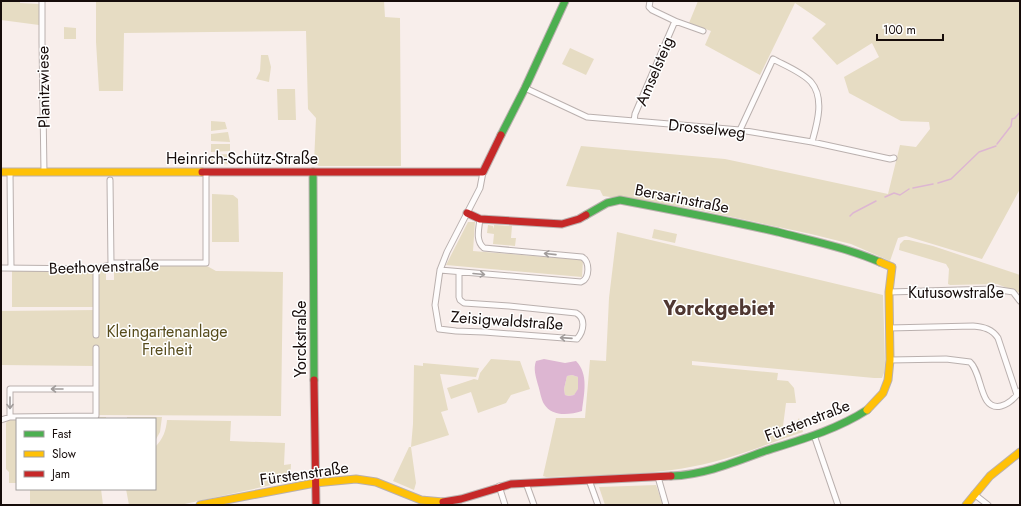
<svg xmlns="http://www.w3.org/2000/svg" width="1021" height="506" viewBox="0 0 1021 506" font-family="Jost,sans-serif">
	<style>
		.green { fill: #e6dcc3 }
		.water { fill: #ddb6d2; fill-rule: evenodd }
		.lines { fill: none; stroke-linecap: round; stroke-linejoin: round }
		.stream { stroke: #ddb6d2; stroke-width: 1.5 }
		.street-casing { stroke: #bab0ae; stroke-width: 7 }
		.fast-casing { stroke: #bab0ae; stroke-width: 9 }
		.slow-casing { stroke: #bab0ae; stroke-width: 9 }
		.jam-casing { stroke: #bab0ae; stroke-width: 9 }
		.street { stroke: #fefcfc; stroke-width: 5 }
		.fast { stroke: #4caf50; stroke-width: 7 }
		.slow { stroke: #ffc107; stroke-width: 7 }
		.jam { stroke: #c62828; stroke-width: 7 }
		.oneway { stroke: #a19c9b }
		.labels { text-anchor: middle; stroke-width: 3; stroke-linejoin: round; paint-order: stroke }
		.street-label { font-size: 16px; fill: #160c0a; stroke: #fff }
		.park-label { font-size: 16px; fill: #574c1c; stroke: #fff }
		.district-label { font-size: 20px; font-weight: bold; fill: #4f3731; stroke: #fff }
	</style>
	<rect width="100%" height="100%" fill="#f8eeeb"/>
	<!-- green -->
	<path class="green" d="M1 1H20V3L39 4V25L1 20Z
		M96 1H384L385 17 400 18 401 166H319L314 163 316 118 308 109 306 31 124 33 123 91H99L96 42Z
		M698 1H1020V189L982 259 906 236 898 238 890 261 851 244 811 234 691 208 603 196 600 190 566 186 581 146 725 159 888 194 900 145 916 147 930 129 929 122 901 121 849 93 844 77 879 57 872 43 837 65 812 38 826 24 795 3 760 75 705 45 711 31 689 23Z
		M64 27 76 28V39H64Z
		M570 48 594 59 586 75 562 64Z
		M261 55H268L271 67 269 82 256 79 260 71Z
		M277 89H295L296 120H278Z
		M211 121 225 122 227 129 211 131Z
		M228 132 230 142 211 141V134Z
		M211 144H230V151L211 152Z
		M230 154 229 164 211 162V155Z
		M212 194 233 195 238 199 239 242H212Z
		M468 222H475L473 251 583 260 582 277 446 265Z
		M488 225 493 226 494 229V225L512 226 511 238H516L515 246 493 244 494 234 487 233Z
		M654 229 677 234 675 243 652 238Z
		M617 232 883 295 885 363 884 373 882 378H874L692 361V365L778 373 777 380 788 381 794 388 796 403H786L782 434C794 431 793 427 799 418L803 432C773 442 743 454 713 462 659 476 601 475 546 477L543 476 556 418H585L590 360 606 361 609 298Z
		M904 240H909L933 246 1020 275V293L997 284 950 285 948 284 949 269 946 264 899 250 900 244Z
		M114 266H207L216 271 283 272 281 416 96 415V366L1 365V311L97 310V271H106V280H114Z
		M12 271H94V307H12Z
		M491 359 520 361 530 389 511 395 506 403 478 413 471 392 451 399 447 388 474 379 478 380 480 373Z
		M423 363 479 368 476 377 440 374 448 410 441 412 449 435 411 447 416 483 414 490 393 481 409 447H411L413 424 414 365 423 366Z
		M572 375 578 377V390L574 395 569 396 565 395 564 389 567 376Z
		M10 417H106V419H17V483H9V472L6 469V423Z
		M127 417H162L160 432 155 441V419H127Z
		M167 420 231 421 230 441 285 443 284 465 291 464 290 481 180 505H129L126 489H155V447C163 439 166 431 167 420Z
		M656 485 663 505H605L599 487Z
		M30 489H101L103 505H30Z"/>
	<!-- water -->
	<path class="water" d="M544 359 565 363 576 361C589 374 584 394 582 411 569 415 552 417 544 404 541 399 540 391 538 385 536 377 533 369 536 361ZM572 375 578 377V389L574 395 569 396 565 395 564 389 567 376Z"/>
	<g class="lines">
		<!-- stream -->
		<path class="stream" d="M997 144 1011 126 1012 119 1015 118 1020 112
			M938 183 951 179 979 152 996 146
			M913 188 933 184
			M885 197 894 193 900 195 909 189
			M850 216 853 213 876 201"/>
		<defs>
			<path id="street" d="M42 1V42L44 172
				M675 21 703 31
				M525 88 587 117 740 130 812 142 890 159 894 158
				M634 121 635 114 675 21 652 10 649 7 650 1
				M740 130 773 59C784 65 802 72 811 82 825 98 817 124 812 142
				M10 172 11 268
				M110 180 111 264
				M1 268 97 269 114 263H206V172
				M440 270 581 282C590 279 590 261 582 257L484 248C475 241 479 228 480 219
				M459 272V297L460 300 464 303 509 306 576 313C586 318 584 331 577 339L484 332 456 331 439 329 435 305 440 270 447 252 480 188 483 172
				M889 292 994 289 1013 292 1020 301
				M889 328 973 326C984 327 992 329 998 338L1017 395
				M96 335V269
				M890 360 946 359 970 362C983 374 979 411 1001 406 1009 404 1015 398 1020 391
				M10 417V389H96
				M1 420 10 417 96 416V348
				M814 435 838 505
				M658 477 666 505
				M589 480 598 505
				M526 483 534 505
				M499 486 505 505
				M974 494 988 505"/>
			<path id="fast" d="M501 135 525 88 565 1
				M313 172 314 380
				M586 215 607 203 620 200C673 210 726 220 778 232 813 241 847 248 880 262
				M671 476C704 475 735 462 765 451 800 440 836 430 867 410"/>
			<path id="slow" d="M1 172H202
				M867 410 883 393 888 380 890 360 889 292 892 267 880 262
				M200 505 315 483 356 479 376 482 421 500 443 502
				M966 505 990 476 1020 452"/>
			<path id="jam" d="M202 172H483L501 135
				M467 213 480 219 562 224 579 219 586 215
				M314 380 316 505
				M443 502 461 499 511 484 671 476"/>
		</defs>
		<!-- street casing -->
		<use href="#street" class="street-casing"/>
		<!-- fast casing -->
		<use href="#fast" class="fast-casing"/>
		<!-- slow casing -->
		<use href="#slow" class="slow-casing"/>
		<!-- jam casing -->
		<use href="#jam" class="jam-casing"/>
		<!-- street -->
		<use href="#street" class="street"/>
		<!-- fast -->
		<use href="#fast" class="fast"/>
		<!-- slow -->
		<use href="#slow" class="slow"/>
		<!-- jam -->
		<use href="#jam" class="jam"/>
	</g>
	<!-- one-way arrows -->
	<defs><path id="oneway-shaft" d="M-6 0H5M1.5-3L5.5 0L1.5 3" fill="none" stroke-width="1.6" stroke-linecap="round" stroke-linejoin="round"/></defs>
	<g class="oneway">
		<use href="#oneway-shaft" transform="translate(550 254) rotate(-174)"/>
		<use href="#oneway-shaft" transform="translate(479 274) rotate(5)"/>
		<use href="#oneway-shaft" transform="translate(566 338) rotate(-176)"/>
		<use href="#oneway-shaft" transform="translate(57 389) rotate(180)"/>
		<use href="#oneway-shaft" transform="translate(10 403) rotate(90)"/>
	</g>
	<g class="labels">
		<!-- street labels -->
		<g class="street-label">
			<text transform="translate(654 71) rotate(-67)" y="6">Amselsteig</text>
			<text transform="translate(43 87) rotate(-91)" y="6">Planitzwiese</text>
			<text transform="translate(707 128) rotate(6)" y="6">Drosselweg</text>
			<text x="242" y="164">Heinrich-Schütz-Straße</text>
			<text transform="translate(682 198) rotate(11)" y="6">Bersarinstraße</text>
			<text transform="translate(104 266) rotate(-2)" y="6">Beethovenstraße</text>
			<text x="956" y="298">Kutusowstraße</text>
			<text transform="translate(507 320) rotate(4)" y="6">Zeisigwaldstraße</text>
			<text transform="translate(300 339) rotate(-90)" y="6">Yorckstraße</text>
			<text transform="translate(807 420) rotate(-21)" y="6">Fürstenstraße</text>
			<text transform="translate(304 473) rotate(-8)" y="6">Fürstenstraße</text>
		</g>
		<!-- park labels -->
		<g class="park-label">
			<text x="167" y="337">Kleingartenanlage<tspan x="167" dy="18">Freiheit</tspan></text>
		</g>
		<!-- district labels -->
		<g class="district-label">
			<text x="719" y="315">Yorckgebiet</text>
		</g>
	</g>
	<!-- border -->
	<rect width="1021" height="506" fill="none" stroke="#160c0a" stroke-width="4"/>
	<!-- legend -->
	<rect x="16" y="418" width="140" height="72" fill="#ffffff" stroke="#a29e9d"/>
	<rect x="24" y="431" width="20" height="6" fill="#4caf50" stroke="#a29e9d"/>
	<text x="52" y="438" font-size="12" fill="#160c0a">Fast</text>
	<rect x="24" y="451" width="20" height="6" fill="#ffc107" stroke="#a29e9d"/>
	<text x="52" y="458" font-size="12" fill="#160c0a">Slow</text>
	<rect x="24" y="471" width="20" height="6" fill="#c62828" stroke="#a29e9d"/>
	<text x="52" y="478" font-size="12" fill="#160c0a">Jam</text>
	<!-- scale -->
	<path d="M877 34v6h66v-6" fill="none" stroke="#160c0a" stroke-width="2"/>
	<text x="883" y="34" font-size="12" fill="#160c0a" stroke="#ffffff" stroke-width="3" paint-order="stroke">100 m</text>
</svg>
